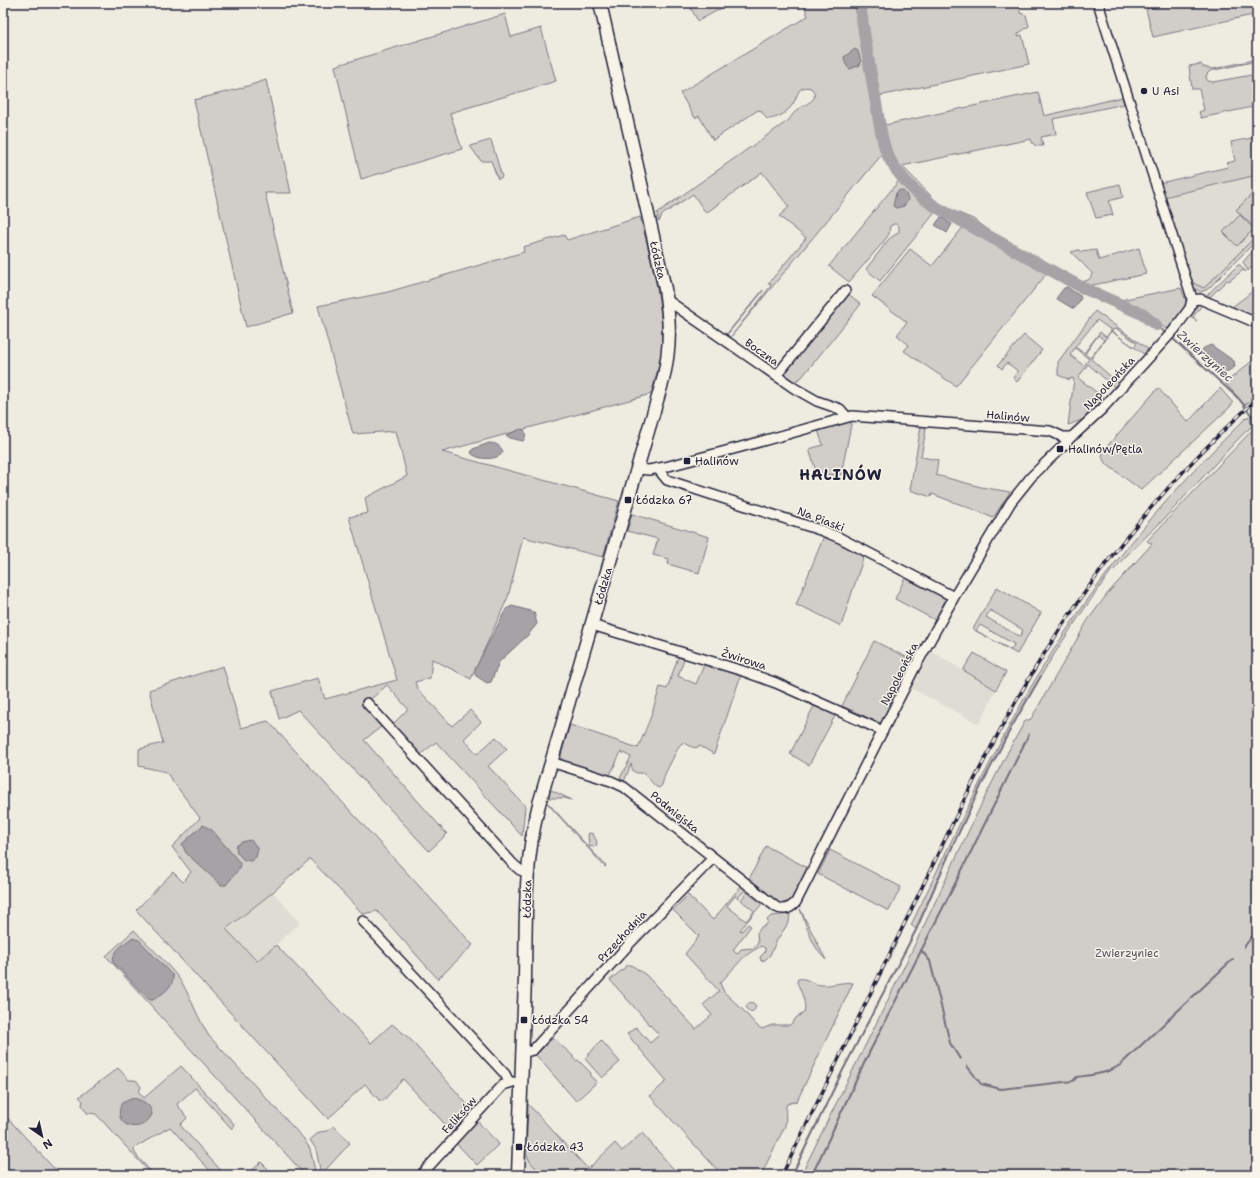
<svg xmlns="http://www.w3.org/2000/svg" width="1260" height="1178" viewBox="0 0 1260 1178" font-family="'Shantell Sans',sans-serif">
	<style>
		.built { fill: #dfdcd4 }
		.green { fill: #d1cdc9; stroke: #7a7882; fill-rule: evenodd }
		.water { fill: #a6a3a6; stroke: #716f7b }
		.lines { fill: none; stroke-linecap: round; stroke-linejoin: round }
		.stream { stroke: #716f7b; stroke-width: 2 }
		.river { stroke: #a6a3a6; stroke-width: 12 }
		.minor-casing { stroke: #22223b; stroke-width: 12 }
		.major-casing { stroke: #22223b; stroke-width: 15 }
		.minor { stroke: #f7f3e8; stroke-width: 9 }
		.major { stroke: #f7f3e8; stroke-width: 12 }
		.rail-casing { stroke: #22223b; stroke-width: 3.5 }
		.rail { stroke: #f7f3e8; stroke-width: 2; stroke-dasharray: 6; stroke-linecap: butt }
		.poi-dot { fill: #22223b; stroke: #f7f3e8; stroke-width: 1.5 }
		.labels { text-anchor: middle; stroke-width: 3; stroke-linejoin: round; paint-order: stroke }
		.poi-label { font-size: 11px; fill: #22223b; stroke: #f7f3e8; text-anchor: start }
		.street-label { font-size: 11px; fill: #22223b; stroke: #f7f3e8 }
		.park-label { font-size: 11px; fill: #575566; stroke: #f7f3e8 }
		.water-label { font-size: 12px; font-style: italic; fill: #504f60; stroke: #f7f3e8 }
		.district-label { font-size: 15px; font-weight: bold; letter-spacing: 1px; fill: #22223b; stroke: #f7f3e8 }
	</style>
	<rect width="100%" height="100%" fill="#eeebe1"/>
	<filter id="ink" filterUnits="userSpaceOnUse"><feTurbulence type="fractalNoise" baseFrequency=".025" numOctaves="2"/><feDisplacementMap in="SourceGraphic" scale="8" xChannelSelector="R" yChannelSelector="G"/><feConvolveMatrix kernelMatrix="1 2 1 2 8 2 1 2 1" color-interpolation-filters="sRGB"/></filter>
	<g filter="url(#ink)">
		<!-- built -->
		<path class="built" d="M1257 175V235L1204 288 1193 283 1164 197Z
			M931 651 996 690 979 724 911 688Z
			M273 892 300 923 257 961 226 929Z
			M526 1154 531 1163 543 1175H535L525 1165Z"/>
		<!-- green -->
		<path class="green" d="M688 3H731L698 21Z
			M803 3H1030L1020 7V13L1026 15 1029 26 1018 34V36L1022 35 1029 64 879 96 885 125 1038 92 1044 116 1122 97 1124 104 1053 119 1056 134 1041 137 1043 146C1037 146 1032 146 1031 139L902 166 940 205 973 219 1002 239 1079 282C1085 281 1091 281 1092 273L1071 252 1079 250 1081 252 1096 250 1099 260 1139 248 1146 274 1088 286 1079 282 1060 279 1048 272 956 386 904 351 909 345 897 335 907 322 872 296 910 249 932 266 964 226 937 210 880 281 866 269 889 239 899 232V227L896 224H894L890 226 889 234 885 240 849 282 829 266 901 178 895 172 883 153 729 339 770 287 771 284H768L806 238 779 216 789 207 762 172 706 213 693 194 662 215 659 222 657 213 789 120C792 115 795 111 800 108 807 103 821 99 811 88 807 87 804 87 801 89 798 91 797 96 795 100 790 111 779 119 767 119L761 111 758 110 713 140 699 116 695 118 680 93 808 16Z
			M1171 3H1257V14L1153 37 1146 9Z
			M505 14 511 37 541 28 556 81 450 113 462 149 361 179 335 66Z
			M1257 59V61L1210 71 1207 74 1206 78 1208 81 1213 82 1257 74 1254 76 1257 84V106L1201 118 1199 112 1204 110 1199 89H1192L1189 66 1201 64 1203 67 1213 69Z
			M266 80 291 193H265L293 313 246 327 194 100 238 89Z
			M1257 137V175L1164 197 1160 183 1228 167 1227 163 1235 161 1231 142Z
			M491 140 502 177 498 179 491 161H481L470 146Z
			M1120 184 1123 197 1109 201 1113 215 1096 218 1087 192Z
			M1257 189V230L1236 210Z
			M1240 215 1254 229 1237 246 1223 232Z
			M640 217C651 259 663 302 662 346 661 362 655 379 651 394L442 452 619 501 603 557 523 537 508 597 471 679 432 659 430 678 415 682 418 689 452 726 470 710 481 722 464 739 477 754 496 737 507 749 488 766 525 806 522 836 436 742 420 755 393 724 408 709 387 685 363 706 381 727 364 740 447 834 429 851 298 710 279 719 272 691 318 678 325 699 397 680 349 517 368 513 365 498 407 476 396 431 353 434 318 306 388 292 524 252 523 247 564 235 567 240Z
			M1257 235V240L1208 289 1201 292 1193 288 1191 283 1192 279 1193 283 1204 288Z
			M1257 246V262H1256L1248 271 1243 262Z
			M1238 265H1240L1246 272 1243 270 1229 281 1227 280 1209 298 1232 307 1257 288V320L1208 299V294Z
			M1181 288 1187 303 1167 330 1149 316 1120 300Z
			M763 290V291L726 336 724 337Z
			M847 293 861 304 802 377 799 379 791 383 784 378 785 370Z
			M1199 303 1257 325V328L1202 305 1193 317 1197 321 1190 317V314Z
			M1095 311 1148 349 1144 354 1111 331 1091 359 1118 383 1114 387 1088 364 1078 378 1104 398 1082 420 1068 425 1074 379 1071 378 1070 380 1058 375V362ZM1097 320 1111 330 1117 329 1137 343 1134 347 1111 331 1106 337 1100 332 1084 353 1075 347ZM1098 335 1104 340 1090 358 1085 354ZM1075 348 1089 359 1084 366 1070 355Z
			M1024 335 1042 350 1017 382 1013 378 1018 371 1007 363 1002 369 998 365Z
			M1257 357V394L1252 399 1250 398 1251 400 1245 405 1225 383Z
			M1158 388 1188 422 1220 388 1233 403 1229 408 1141 490 1105 463 1102 457 1103 451Z
			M1250 415 1255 417 1257 422 1253 425 1250 421 1253 425 1240 437 1164 519 1123 559 1113 571 1112 570C1080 614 1050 658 1024 705 983 777 949 853 916 929L911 925C948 849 983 772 1024 699 1084 593 1161 500 1248 416L1253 422Z
			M852 420 841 475 817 474 809 449 823 445 818 430Z
			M1257 425V1175H801C839 1096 880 1018 918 938 953 866 985 791 1025 721L1031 719 1088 620 1108 593 1152 544 1147 541Z
			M921 426 929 427 926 429 921 457 938 460 936 475 981 487 1010 492 993 518 975 510 932 494 931 497 910 490Z
			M632 514 709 537 699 573 668 564 669 559 653 555 658 539 627 531Z
			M824 536 864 556 841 626 810 610 796 605Z
			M905 578 946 599 935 620 895 599Z
			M997 587 1041 613 1017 654 973 629ZM990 610 1023 630 1020 637 986 617ZM980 625 1014 644 1011 650 976 631Z
			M874 641 912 660 883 721 880 723 842 706Z
			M974 653 1006 672 996 690 963 670Z
			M678 657 684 659 678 676 696 684 704 665 741 675 714 754 700 746C693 751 689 743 682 743L679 746 665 774 662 785 659 788 655 786 644 773H637L633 771 631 764 624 782 619 780 631 757 621 752 609 777 566 763 562 760 561 755 570 725 638 748 650 719 660 687 667 689Z
			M223 666 241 728 268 721 473 945 438 979 377 911 363 914 310 859 273 892 226 929 257 961 276 945 371 1043 392 1024 409 1038 474 1112 454 1134 403 1079 383 1101 379 1100 365 1084 328 1119 136 910 173 872 183 882 191 872 172 847 200 818 166 772 139 766V749L163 743 149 690Z
			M815 704 836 714 809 765 790 754Z
			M551 790 572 800 564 798H549Z
			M548 803 606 866 605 867 548 804Z
			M589 833 593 834 597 842 596 846 594 847 589 846 588 835Z
			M766 846 808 868 792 900 780 904 749 879Z
			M830 850 901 887 889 911 818 874Z
			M741 886 745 890 738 898 735 896 727 906 746 921 754 911 741 900 747 892 761 903V905L740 930 742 931 748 924 751 926 733 950 737 954 741 949 754 948 758 943 757 933 762 926 764 927 768 922 767 920 771 916 790 914 789 922 777 940 770 955 765 960 761 961 760 957 765 952V948L761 946 751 952 744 957 720 983 724 992 742 1009 757 1026 762 1029 772 1025H790L797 1017 804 1013C807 1003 801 992 797 982L798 979C807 977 813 985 822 985 832 986 843 981 853 983L797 1101 787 1104C784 1110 787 1118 785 1126L761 1175H722L650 1096 667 1081 627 1034 636 1027 650 1043 659 1035 610 980 628 965H631L646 975 696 1029 712 1015 703 1005 719 991 685 954 699 936 673 910 688 895 713 920Z
			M800 909 826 960C812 947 807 927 800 909Z
			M134 930C150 947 169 964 182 983 192 1000 198 1019 209 1036L304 1139 310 1149 316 1175H305L106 956Z
			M746.5 1007a4.5 4.5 0 1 1 9 0a4.5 4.5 0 1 1-9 0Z
			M552 1039H554L573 1056V1058L576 1061 578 1060 591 1073 590 1076 597 1082 576 1101 536 1055Z
			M601 1040 620 1062 602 1078 585 1059Z
			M181 1066 234 1124 232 1129 195 1088 177 1104 187 1118 180 1125 225 1175H214L170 1127 134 1148V1151L137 1156 154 1175H152L96 1114 87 1113 82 1105 83 1101 79 1097 118 1068 129 1080H134L137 1081 141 1087 139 1092 144 1098Z
			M528 1104 588 1169 615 1143 622 1151 642 1133 677 1173 676 1175H543L531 1163 526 1154Z
			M3 1113 60 1175H6L3 1172Z
			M477 1121 499 1144 477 1165 456 1143Z
			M334 1126 350 1143 321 1175 316 1149 310 1140 319 1132 327 1131Z
			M261 1162 274 1175H247Z"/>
		<!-- water -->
		<path class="water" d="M855 49 858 51 861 62 860 65 850 69C847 68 844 61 844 57Z
			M900 190C905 191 907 195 908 200L904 206 896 208 893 206 896 193Z
			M941 217 952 224 947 233 935 225Z
			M1067 287 1080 296 1081 298 1075 308H1072L1057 299V297L1064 288Z
			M1211 345 1234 361 1235 367 1223 374 1203 354 1202 350 1204 348Z
			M521 429 524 430C526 433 526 438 523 441L510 438 506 435Z
			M489 443C496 443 501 446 503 452 498 461 477 460 471 453L473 449Z
			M512 606 534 612 537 624 528 635 499 662 491 682 487 683 476 676 474 671 506 609Z
			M203 825 212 830 240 863 239 869 226 885H221L186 853 182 844Z
			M250 840 253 842 258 849 256 857 251 861 244 860 237 853 236 846 242 842Z
			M132 938 139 940 173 976C174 987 161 995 153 1000H150L146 997 113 962C112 952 124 943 132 938Z
			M133 1098C142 1100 151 1104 152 1114 143 1136 110 1127 122 1103Z"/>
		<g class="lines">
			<!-- stream -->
			<path class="stream" d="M1156 325 1168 335
				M1171 337 1239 399 1252 416
				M1244 947 1257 930
				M921 950 930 961 950 1043 960 1059
				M967 1066 981 1084 1001 1089 1073 1081 1077 1077C1092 1075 1107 1074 1120 1065L1233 959
				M792 1175 843 1070 916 930 953 845 981 786 1011 728 1041 676
				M812 1175 867 1057 957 880 1029 734"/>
			<!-- river -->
			<path class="river" d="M860 3C864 36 870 69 876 103 879 119 881 141 888 156 898 176 917 195 936 207L1083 288 1142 314 1156 325"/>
			<defs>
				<path id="minor" d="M667 300 794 388 817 401 840 409 847 417
					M1192 300 1200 299 1257 323
					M776 376 845 291
					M638 469 649 470 665 467 741 447 852 416 1050 431 1063 437H1071
					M658 469 667 480 823 531 840 538 954 597
					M592 625 743 671 776 683 883 731
					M367 703 513 864 520 870 528 873
					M551 762 611 781 624 787 776 907C783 911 790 909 796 902L914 669 954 597 1011 502 1031 477 1064 445 1071 437 1075 434 1102 409 1174 330 1190 308 1192 300 1191 295 1098 3
					M363 921 505 1074 509 1082
					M522 1053 533 1050 632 941 713 858
					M421 1175 503 1085 513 1082"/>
				<path id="major" d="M518 1175C520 1109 523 1044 525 978 526 920 524 861 539 804L663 380C671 346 670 322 665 289L600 3"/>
			</defs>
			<!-- minor casing -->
			<use href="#minor" class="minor-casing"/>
			<!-- major casing -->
			<use href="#major" class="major-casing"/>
			<!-- minor -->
			<use href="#minor" class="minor"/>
			<!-- major -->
			<use href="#major" class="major"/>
			<defs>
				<path id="rail" d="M782 1175C826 1085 869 995 913 906 951 827 988 747 1033 672 1094 570 1169 478 1257 399"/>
			</defs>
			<!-- rail casing -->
			<use href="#rail" class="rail-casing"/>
			<!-- rail -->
			<use href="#rail" class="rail"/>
		</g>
	</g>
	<!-- markers -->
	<g class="poi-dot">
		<circle cx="1144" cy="91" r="4"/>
		<rect x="1056" y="445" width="8" height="8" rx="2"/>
		<rect x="683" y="457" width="8" height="8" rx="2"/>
		<rect x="624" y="496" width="8" height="8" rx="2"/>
		<rect x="520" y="1016" width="8" height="8" rx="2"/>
		<rect x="515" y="1143" width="8" height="8" rx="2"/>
	</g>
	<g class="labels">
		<!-- poi labels -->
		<g class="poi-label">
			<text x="1152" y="95">U Asi</text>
			<text x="1068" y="453">Halinów/Pętla</text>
			<text x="695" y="465">Halinów</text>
			<text x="636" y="504">Łódzka 67</text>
			<text x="532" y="1024">Łódzka 54</text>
			<text x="527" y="1151">Łódzka 43</text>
		</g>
		<!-- street labels -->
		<g class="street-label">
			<text transform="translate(658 260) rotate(77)" y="4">Łódzka</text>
			<text transform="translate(762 352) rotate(35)" y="4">Boczna</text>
			<text transform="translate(1109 383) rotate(-47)" y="4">Napoleońska</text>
			<text transform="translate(1008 416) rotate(5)" y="4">Halinów</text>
			<text transform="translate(821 519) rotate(21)" y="4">Na Piaski</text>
			<text transform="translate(603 586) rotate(-74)" y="4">Łódzka</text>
			<text transform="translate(744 659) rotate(18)" y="4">Żwirowa</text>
			<text transform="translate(899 674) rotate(-63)" y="4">Napoleońska</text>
			<text transform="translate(675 812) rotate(39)" y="4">Podmiejska</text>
			<text transform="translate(527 899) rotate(-89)" y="4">Łódzka</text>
			<text transform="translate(622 936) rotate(-47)" y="4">Przechodnia</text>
			<text transform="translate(459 1115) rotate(-48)" y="4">Feliksów</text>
		</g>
		<!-- park labels -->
		<g class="park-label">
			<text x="1127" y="957">Zwierzyniec</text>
		</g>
		<!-- water labels -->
		<g class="water-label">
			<text transform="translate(1205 356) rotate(42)" y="4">Zwierzyniec</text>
		</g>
		<!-- district labels -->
		<g class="district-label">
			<text x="841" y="480">HALINÓW</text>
		</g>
	</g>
	<!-- margin -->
	<rect width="1260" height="1178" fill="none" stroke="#f7f3e8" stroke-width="16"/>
	<rect x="8" y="8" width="1244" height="1162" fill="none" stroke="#22223b" stroke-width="1.5" filter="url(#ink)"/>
	<!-- north arrow -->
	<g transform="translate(42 1136) rotate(146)" stroke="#f7f3e8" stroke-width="3" paint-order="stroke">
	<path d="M0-3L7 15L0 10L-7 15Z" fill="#22223b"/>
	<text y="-6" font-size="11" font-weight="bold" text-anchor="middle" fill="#22223b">N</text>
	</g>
</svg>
